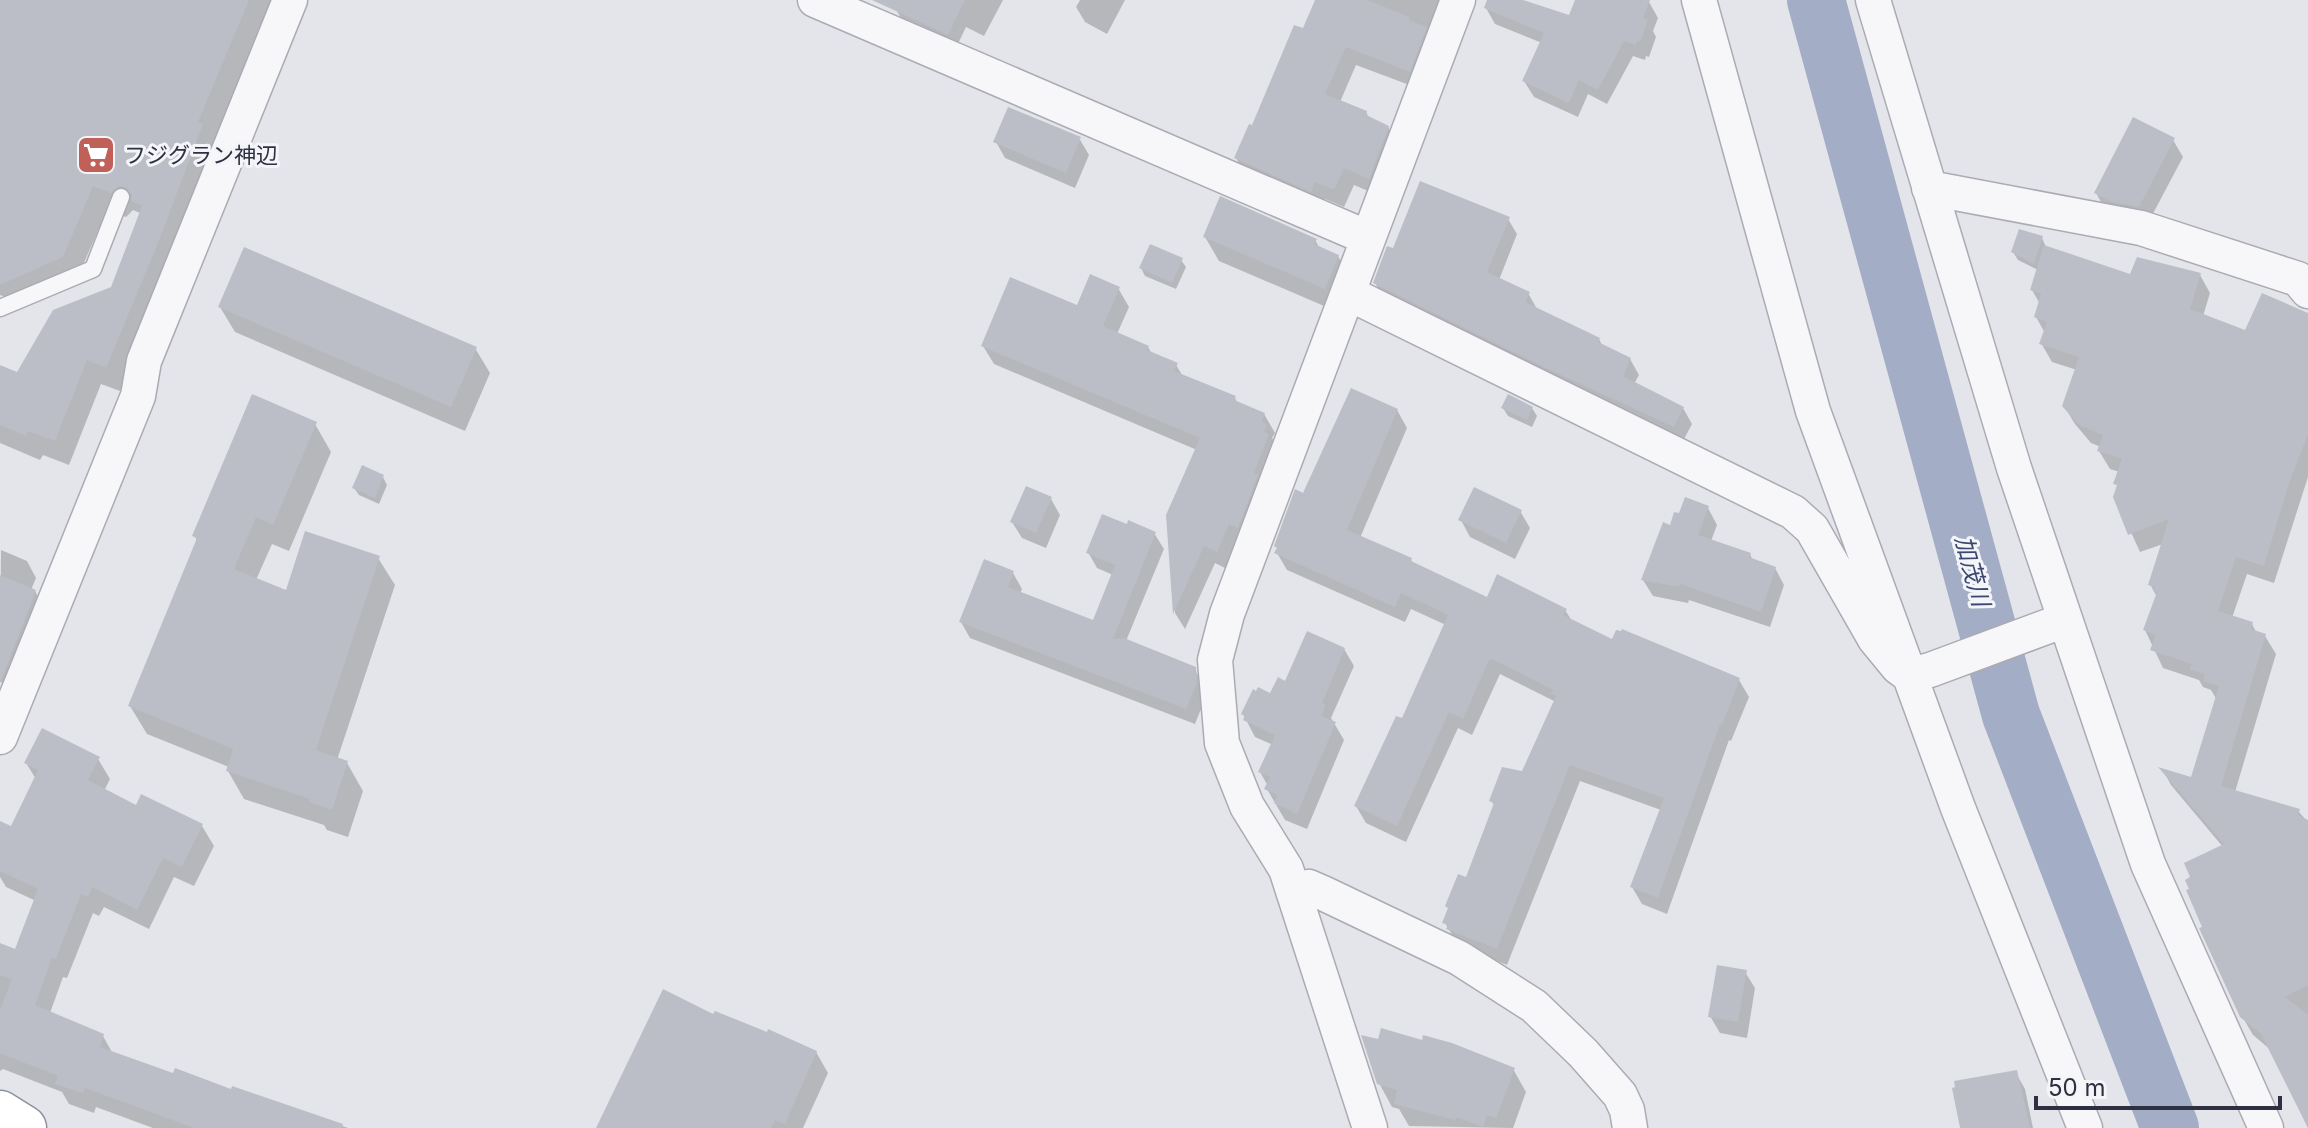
<svg xmlns="http://www.w3.org/2000/svg" width="2308" height="1128" viewBox="0 0 2308 1128" font-family="Inter,'Noto Sans JP',sans-serif">
	<style>
		.shadow { fill: #0003 }
		.lines { fill: none; stroke-linecap: round; stroke-linejoin: round }
		.river { stroke: #a4adc6; stroke-width: 58 }
		.building { fill: #bcbec7 }
		.service-casing { stroke: #aaabb4; stroke-width: 19 }
		.minor-casing { stroke: #aaabb4; stroke-width: 37 }
		.trunk-casing { stroke: #8d909f; stroke-width: 47 }
		.service { stroke: #f7f7f9; stroke-width: 16 }
		.minor { stroke: #f7f7f9; stroke-width: 34 }
		.trunk { stroke: #fff; stroke-width: 44 }
		.labels { text-anchor: middle; stroke-width: 6; stroke-linejoin: round; paint-order: stroke }
		.poi-label { font-size: 22px; fill: #2e3041; stroke: #f4f5f8; text-anchor: start }
		.water-label { font-size: 24px; font-style: italic; fill: #3c4871; stroke: #f4f5f8 }
	</style>
	<rect width="100%" height="100%" fill="#e4e5ea"/>
	<!-- shadow -->
	<path class="shadow" d="M0 0H276L213 145 216 150 171 269 120 391 101 384 69 465 43 455 40 460 0 443V367L18 374 112 289 140 213 133 210 126 217 107 210 76 281 27 304 0 295Z
		M903 0H1003L984 36 966 27 956 48 905 25 897 11Z
		M1080 0H1125L1107 34 1085 22 1076 7Z
		M1321 0H1458L1420 89 1356 65 1340 102 1366 112 1370 120 1388 127 1399 146 1380 196 1354 185 1344 207 1325 199 1321 209 1247 177 1236 158Z
		M1489 0H1516L1570 18 1594 0H1643L1649 2 1658 18 1653 31 1656 37 1649 57 1646 56 1645 60 1633 56 1607 104 1588 94 1578 117 1534 97 1524 81 1542 43 1495 24 1486 8Z
		M1079 138 1089 155 1075 188 1005 158 996 142Z
		M2173 140 2183 157 2148 223 2105 209 2096 193Z
		M1508 219 1517 234 1499 280 1528 293 1537 309 1599 339 1603 347 1630 359 1639 375 1634 384 1683 408 1692 424 1683 441 1384 298 1375 283 1394 250Z
		M1205 237 1315 240 1320 249 1338 256 1352 281 1338 312 1219 261Z
		M2042 238 2046 247 2132 277 2200 275 2210 293 2203 316 2246 332 2308 340V477L2274 583 2247 574 2232 618 2252 624 2257 634 2265 636 2276 654 2235 792 2298 811 2308 822V1128L2272 1051 2253 1035 2242 1016 2205 928 2223 847 2171 785 2163 770 2192 779 2217 700 2211 690 2203 687 2199 680 2163 668 2145 630 2157 597 2150 584 2163 544 2140 552 2115 497 2120 472 2110 469 2099 451 2101 447 2091 443 2075 424 2064 406 2077 370 2052 362 2041 343 2045 333 2036 317 2040 304 2032 290 2038 270 2018 260 2013 252Z
		M1181 260 1186 267 1176 289 1145 276 1141 268Z
		M1118 288 1129 307 1117 334 1148 347 1152 354 1176 365 1184 378 1235 398 1238 404 1264 414 1275 433 1272 438 1276 444 1227 569 1215 563 1185 629 1175 613 1168 515 1197 450 994 364 983 346Z
		M220 307 475 348 490 373 465 431 235 332Z
		M1503 408H1532L1537 416 1532 427 1508 416Z
		M1397 410 1407 428 1360 538 1411 560 1413 564 1488 599 1565 610 1572 621 1613 642 1739 680 1749 697 1731 741 1729 740 1667 914 1642 904 1632 887 1661 810 1580 781 1507 965 1459 946 1445 923 1467 880 1495 807 1491 800 1523 773 1556 702 1500 674 1472 735 1458 728 1406 842 1366 823 1356 806 1403 721 1446 625 1411 609 1405 622 1287 570 1277 553 1304 495Z
		M315 424 331 452 289 551 272 544 256 580 287 593 378 558 395 585 337 760 347 763 363 791 348 837 327 830 324 825 244 799 228 771 229 767 147 734 130 706 198 542 194 535Z
		M383 477 387 485 379 504 359 495 354 488Z
		M1051 499 1060 515 1046 548 1022 538 1012 522Z
		M1708 508 1717 525 1711 541 1750 554 1753 561 1775 568 1784 585 1770 627 1689 600 1688 603 1653 596 1643 580 1671 528Z
		M1520 511 1530 528 1515 559 1470 537 1461 520Z
		M1154 533 1164 549 1126 641 1194 669 1204 685 1205 699 1195 724 970 638 961 622 1013 573 1022 589 1020 594 1094 623 1113 575 1097 568 1088 552Z
		M1 550 27 561 36 578 31 590 35 591 44 608 14 687 0 682Z
		M1344 649 1354 666 1331 718 1344 740 1307 829 1285 820 1267 789 1268 786 1260 772 1273 745 1255 737 1243 714 1286 683Z
		M98 759 110 779 104 791 137 807 202 826 214 846 194 886 174 877 149 929 104 907 99 916 93 913 67 978 63 977 50 1013 103 1036 113 1054 174 1075 233 1092 234 1088 348 1128H153L96 1107 94 1113 69 1104 62 1092 3 1069 0 1071V955L17 951 36 901 6 887 0 877V823L12 829 36 779 26 763Z
		M1745 972 1755 988 1747 1038 1720 1033 1710 1016Z
		M714 1017 816 1052 828 1073 803 1128H598Z
		M1379 1042H1423L1513 1069 1526 1092 1513 1128 1409 1126 1399 1109 1392 1107 1379 1083Z
		M2016 1073 2025 1089 2033 1128H1962Z"/>
	<g class="lines">
		<!-- river -->
		<path class="river" d="M1816 0 2011 715 2170 1128"/>
	</g>
	<!-- building -->
	<path class="building" d="M0 0H249L198 122 203 124 158 243 106 368 87 360 55 441 28 431 26 436 0 425V365L17 372 53 310 111 287 142 206 131 201 132 195 126 187 119 186 111 193 93 186 63 257 0 285Z
		M872 0H965L948 35Z
		M1315 0H1367L1410 17 1409 20 1427 27 1410 72 1346 47 1325 94 1367 111 1366 115 1389 126 1369 179 1344 168 1334 190 1315 182 1311 192 1234 158 1249 124 1252 125 1294 25 1303 28Z
		M1487 0H1523L1569 15 1575 0H1650L1643 18 1648 20 1640 42 1637 41 1636 45 1624 41 1598 90 1579 80 1569 103 1522 81 1544 33 1484 8Z
		M1008 107 1081 137 1066 173 993 142Z
		M2133 117 2175 138 2139 207 2112 202 2094 193Z
		M1420 181 1510 217 1487 272 1530 292 1525 302 1600 338 1598 342 1631 358 1623 376 1684 407 1674 427 1550 370 1373 283 1387 246 1393 248Z
		M1220 196 1317 239 1314 244 1339 255 1325 289 1203 237Z
		M2019 229 2043 236 2034 264 2011 252Z
		M1150 244 1183 258 1172 283 1139 268Z
		M2044 245 2130 274 2137 257 2201 273 2190 309 2245 330 2262 293 2308 313V434L2290 480 2264 566 2236 557 2218 611 2253 622 2251 629 2266 634 2221 786 2300 809 2298 815 2308 820V985L2285 997 2308 1015V1128L2261 1034 2240 1017 2199 928 2202 927 2186 890 2189 889 2185 880 2190 877 2184 863 2224 844 2158 767 2191 777 2219 686 2203 681 2205 674 2190 670 2192 664 2150 650 2156 635 2143 630 2157 592 2153 591 2155 587 2148 585 2169 519 2128 535 2113 497 2117 485 2113 484 2122 459 2097 451 2103 435 2079 425 2062 406 2079 357 2039 344 2047 322 2034 317 2041 294 2030 290Z
		M244 247 477 347 451 407 218 307Z
		M1090 274 1120 287 1103 326 1149 346 1147 350 1178 363 1174 371 1236 396 1234 400 1265 413 1262 422 1267 424 1264 432 1269 434 1254 473 1258 475 1238 528 1229 524 1217 552 1204 546 1173 614 1166 515 1200 438 981 346 1010 277 1077 305Z
		M1351 388 1398 409 1347 530 1412 558 1411 561 1487 597 1497 574 1567 609 1563 615 1612 639 1616 630 1621 631 1622 629 1740 678 1722 725 1720 724 1658 898 1630 887 1664 798 1570 765 1497 949 1446 929 1448 925 1442 923 1448 908 1445 906 1458 874 1466 877 1494 803 1489 801 1502 767 1522 771 1556 696 1551 694 1553 690 1490 658 1463 719 1449 712 1397 826 1354 806 1396 716 1402 718 1448 615 1401 593 1395 607 1274 553 1277 548 1274 546 1295 489 1303 493Z
		M252 394 317 422 273 525 256 517 234 569 286 590 305 531 380 556 316 750 348 761 332 810 309 802 310 799 226 771 233 749 128 706 197 538 192 536Z
		M1508 394 1533 407 1527 420 1501 408Z
		M362 465 384 475 375 498 352 488Z
		M1026 486 1052 497 1036 533 1010 522Z
		M1474 487 1522 510 1506 543 1458 520Z
		M1685 497 1709 506 1698 535 1751 553 1749 557 1776 567 1761 612 1680 584 1679 587 1641 580 1663 522 1670 525 1674 512 1679 513Z
		M1102 514 1127 524 1128 520 1156 532 1113 639 1124 638 1196 667 1197 682 1186 709 959 622 984 559 1014 571 1008 587 1093 620 1115 565 1086 553Z
		M0 575 36 590 1 681 0 680Z
		M1307 631 1345 648 1322 703 1326 704 1321 716 1336 722 1297 814 1274 803 1277 795 1264 789 1270 777 1258 772 1275 735 1243 720 1245 716 1241 714 1253 689 1256 691 1258 687 1270 693 1278 677 1285 681Z
		M42 728 100 757 88 780 136 805 141 794 203 824 182 867 163 858 137 910 92 887 88 897 81 894 56 959 52 957 35 1005 104 1034 100 1047 173 1073 175 1068 231 1089 232 1086 343 1124 342 1128H194L85 1088 83 1093 55 1084 58 1076 0 1053V1010L12 979 0 975V943L15 949 38 889 0 871V821L11 826 38 770 24 763Z
		M1717 965 1747 970 1738 1022 1708 1017Z
		M663 989 713 1014 715 1011 767 1032 768 1029 817 1051 785 1124 775 1120 771 1128H596Z
		M1381 1028 1422 1040 1423 1035 1452 1043 1515 1068 1496 1118 1487 1115 1483 1127 1456 1117 1455 1120 1394 1104 1397 1090 1377 1084 1361 1035 1378 1039Z
		M2017 1070 2030 1128H1960L1952 1088 1955 1087 1954 1081Z"/>
	<g class="lines">
		<defs>
			<path id="service" d="M0 308 93 269 121 197"/>
			<path id="minor" d="M815 0 1368 238
				M1699 0 1813 411 1958 808 2085 1128
				M1873 0 2014 468 2148 864 2266 1128
				M1929 188 2141 228 2298 279 2308 291
				M1348 293 1793 512 1812 529 1875 639 1898 667 1909 675 1930 670 2065 620
				M0 737 138 396 144 361 290 0
				M1295 896 1309 887 1325 894 1459 958 1534 1006 1583 1053 1620 1095 1627 1110 1630 1128
				M1370 1128 1286 869 1247 806 1222 743 1215 660 1227 614 1458 0"/>
			<path id="trunk" d="M0 1113 24 1128"/>
		</defs>
		<!-- service casing -->
		<use href="#service" class="service-casing"/>
		<!-- minor casing -->
		<use href="#minor" class="minor-casing"/>
		<!-- trunk casing -->
		<use href="#trunk" class="trunk-casing"/>
		<!-- service -->
		<use href="#service" class="service"/>
		<!-- minor -->
		<use href="#minor" class="minor"/>
		<!-- trunk -->
		<use href="#trunk" class="trunk"/>
	</g>
	<!-- icons -->
	<defs>
		<symbol id="supermarket-square" viewBox="-11 -11 22 22"><rect x="-9" y="-9" width="18" height="18" rx="4" fill="#c06058" stroke="#f4f5f8"/><path d="M-6-5.5h2.5l.6 2H6L4.5 2H-2.5L-4.4-4H-6ZM-1.5 3.2a1.3 1.3 0 1 0 .1 0ZM3 3.2a1.3 1.3 0 1 0 .1 0Z" fill="#fff"/></symbol>
	</defs>
	<g fill-rule="evenodd">
		<use href="#supermarket-square" x="74" y="133" width="44" height="44"/>
	</g>
	<g class="labels">
		<!-- poi labels -->
		<g class="poi-label">
			<text x="124" y="163">フジグラン神辺</text>
		</g>
		<!-- water labels -->
		<g class="water-label">
			<text transform="translate(1972 571) rotate(75)" y="8">加茂川</text>
		</g>
	</g>
	<!-- scale -->
	<path d="M2036 1096v12h244v-12" fill="none" stroke="#2e3041" stroke-width="4"/>
	<text x="2048" y="1096" font-size="24" fill="#2e3041" stroke="#f4f5f8" stroke-width="6" paint-order="stroke">50 m</text>
</svg>
